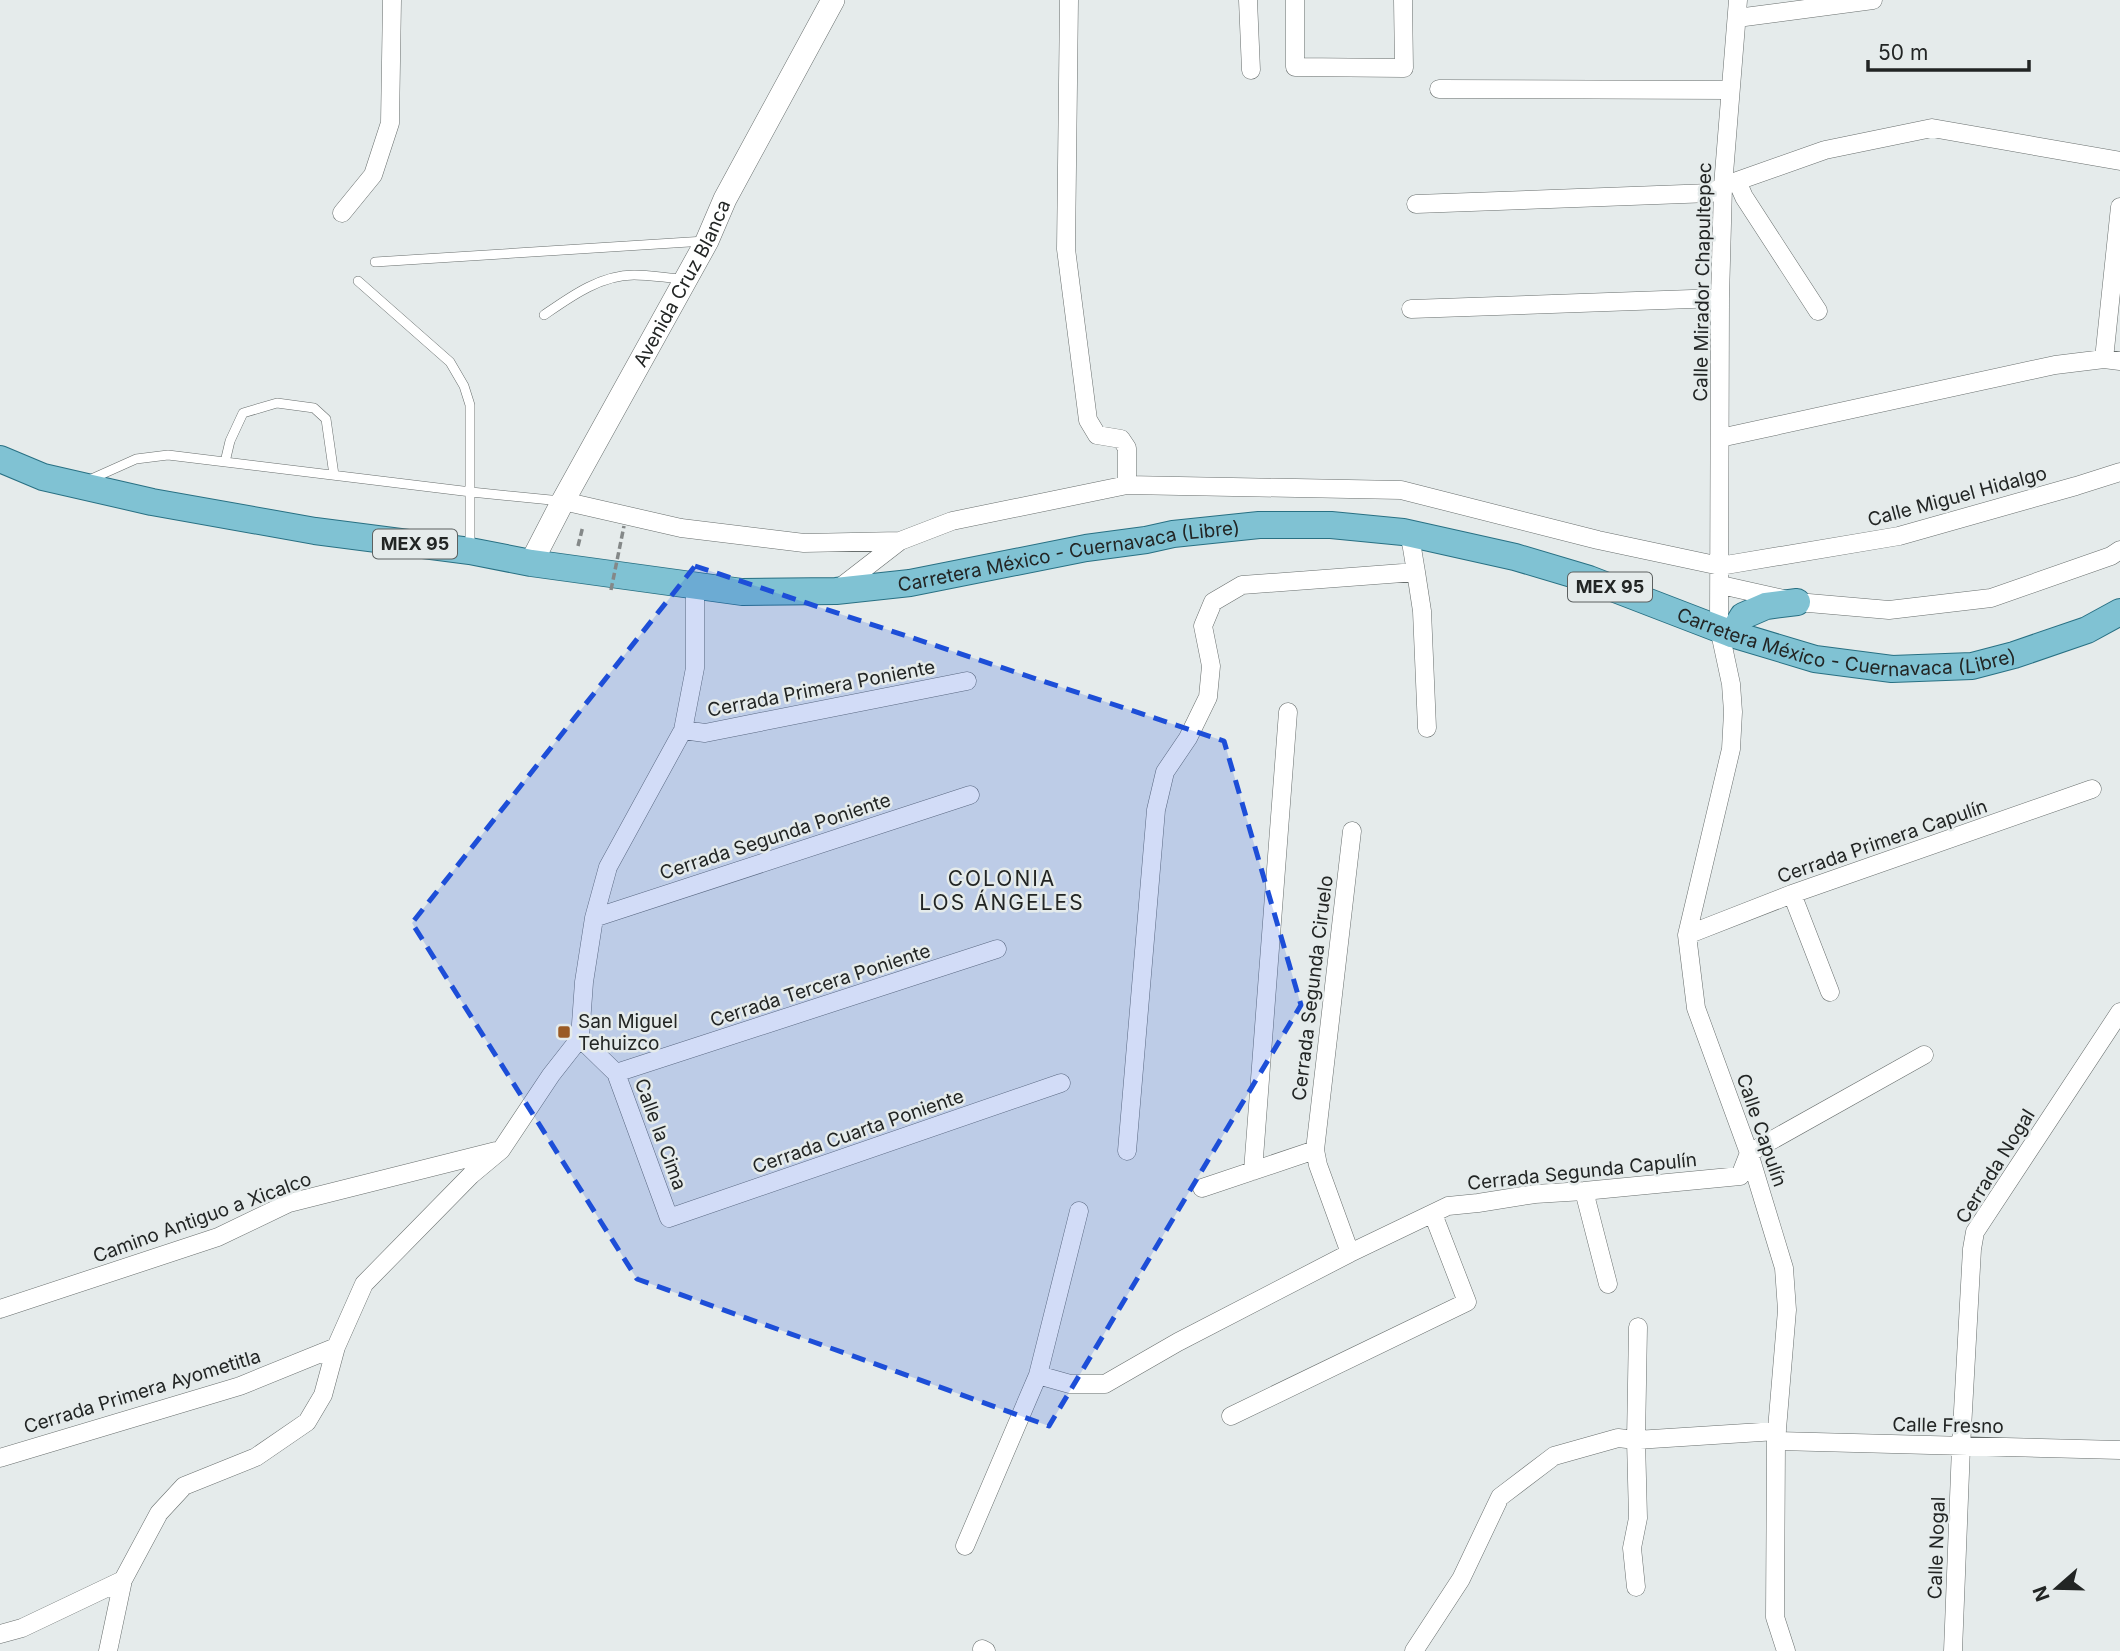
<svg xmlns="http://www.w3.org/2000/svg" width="2120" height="1651" viewBox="0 0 2120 1651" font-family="Inter,sans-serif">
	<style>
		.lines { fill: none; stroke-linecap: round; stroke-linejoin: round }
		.service-casing { stroke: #686e6d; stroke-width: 10 }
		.minor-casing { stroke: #686e6d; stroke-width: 19 }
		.secondary-casing { stroke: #686e6d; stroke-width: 24 }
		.primary-casing { stroke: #287083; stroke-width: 28 }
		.path { stroke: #848888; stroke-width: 3.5; stroke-dasharray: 7 3.5; stroke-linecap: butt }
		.service { stroke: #fff; stroke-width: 9 }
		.minor { stroke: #fff; stroke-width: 18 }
		.secondary { stroke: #fff; stroke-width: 23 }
		.primary { stroke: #80c2d3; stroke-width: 26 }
		.path-bridge { stroke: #848888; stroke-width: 3.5; stroke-dasharray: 7 3.5; stroke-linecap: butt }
		.marked { fill: #1d4ed8; fill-opacity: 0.2; stroke: #1d4ed8; stroke-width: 5; stroke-dasharray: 14 9; stroke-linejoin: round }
		.poi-dot { fill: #9a5a24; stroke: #e5ebeb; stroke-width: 2.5 }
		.labels { text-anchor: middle; stroke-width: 5; stroke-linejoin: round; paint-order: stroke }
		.shield { fill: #e5ebeb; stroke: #5c6060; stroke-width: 2 }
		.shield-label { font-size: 18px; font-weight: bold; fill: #222524 }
		.street-label { font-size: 19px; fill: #222524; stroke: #e5ebeb }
		.poi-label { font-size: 19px; fill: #222524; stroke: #e5ebeb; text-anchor: start }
		.neighbourhood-label { font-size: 21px; letter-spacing: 2px; fill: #222524; stroke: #e5ebeb }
	</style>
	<rect width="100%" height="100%" fill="#e5ebeb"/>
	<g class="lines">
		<defs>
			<path id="service" d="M375 262 705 241
				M358 281 450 362 464 386 470 405V549
				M544 315C570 297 600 275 634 275 650 275 667 278 684 279
				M225 462 230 441 243 413 277 403 314 408 326 419 334 475
				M89 480 136 459 168 455 471 492 561 501"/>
			<path id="minor" d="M1069 0 1066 249 1088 420 1097 435 1121 439 1127 448V485
				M1248 0 1251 70
				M1295 0V67L1404 68 1403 0
				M1738 0 1723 186 1720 298 1719 628 1731 684 1733 712 1731 749 1687 935 1696 1008 1749 1153 1784 1268 1787 1310 1776 1441 1775 1617 1786 1651
				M1737 18 1873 0
				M1439 89 1730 90
				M1737 181 1744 197 1818 311
				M1416 204 1711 193 1723 186 1825 150 1932 128 2120 161
				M342 213 373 175 390 123 392 0
				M1411 309 1720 298
				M2104 359 2120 207
				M1720 438 2055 365 2104 359 2120 361
				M563 501 681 528 804 543 900 541
				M1416 572 1422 611 1427 728
				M1721 585 1797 602 1889 610 1991 598 2111 556 2120 550
				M838 589 900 541 952 521 1127 485 1401 490 1598 540 1720 566 1899 536 2076 486 2120 472
				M683 730 705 733 967 681
				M1792 894 1830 992
				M594 918 970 795
				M1687 935 1792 894 2092 789
				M580 1038 616 1073 669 1218 1061 1083
				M580 1038 584 982 594 918 608 867 683 730 695 668V586
				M616 1073 997 949
				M1127 1151 1156 810 1165 772 1188 738 1208 697 1211 666 1203 626 1213 602 1242 585 1416 572 1411 542 1403 532
				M1253 1171 1288 712
				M1202 1188 1315 1150
				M1584 1191 1608 1284
				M1350 1253 1318 1165 1315 1150 1352 831
				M0 1309 218 1237 289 1203 496 1151
				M1038 1375 1070 1384H1105L1178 1342 1350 1253 1448 1206 1478 1203 1535 1194 1584 1191 1740 1176 1749 1153 1924 1055
				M1231 1416 1467 1302 1433 1214
				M1776 1441 2120 1450
				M0 1458 240 1386 336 1347
				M965 1546 1038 1375 1079 1211
				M1636 1587 1632 1548 1638 1518 1636 1440 1638 1327
				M0 1634 22 1628 123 1580
				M982 1649 986 1651
				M108 1651 123 1580 159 1513 184 1486 256 1457 307 1422 323 1395 336 1347 364 1284 471 1175 501 1150 551 1075 580 1038
				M1414 1651 1461 1579 1500 1497 1554 1456 1618 1438 1636 1440 1777 1431
				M1953 1651 1961 1447 1972 1249 1975 1232 2120 1012"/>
			<g id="secondary">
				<path id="s1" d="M531 563 563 501 707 241 725 199 833 0"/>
			</g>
			<g id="primary">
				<path id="s2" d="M0 459 43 477 152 502 315 531 470 551 531 563 742 592 836 591 910 583 1086 548 1146 540 1173 534 1259 525H1331L1403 532 1515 557 1589 579 1732 634 1815 659 1892 669 1972 666 2014 655 2087 630 2120 612"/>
				<path d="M1732 634 1743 616 1766 606 1797 602"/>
			</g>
		</defs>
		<!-- service casing -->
		<use href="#service" class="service-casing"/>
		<!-- minor casing -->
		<use href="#minor" class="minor-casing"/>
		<!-- secondary casing -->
		<use href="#secondary" class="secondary-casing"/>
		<!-- primary casing -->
		<use href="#primary" class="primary-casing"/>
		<!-- path -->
		<path class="path" d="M578 546 583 526"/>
		<!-- service -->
		<use href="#service" class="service"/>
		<!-- minor -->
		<use href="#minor" class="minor"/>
		<!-- secondary -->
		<use href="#secondary" class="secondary"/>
		<!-- primary -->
		<use href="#primary" class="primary"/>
		<!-- path-bridge -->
		<path class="path-bridge" d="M611 590 624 526"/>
	</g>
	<!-- marked area -->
	<path class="marked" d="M695 566 1224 741 1301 1005 1049 1426 637 1279 412 923Z"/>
	<!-- markers -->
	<rect class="poi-dot" x="557" y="1025" width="14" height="14" rx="3.5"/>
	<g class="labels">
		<!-- shield labels -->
		<g class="shield">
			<rect x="373" y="529.5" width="84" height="29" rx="5"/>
			<rect x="1568" y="572.5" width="84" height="29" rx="5"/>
		</g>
		<g class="shield-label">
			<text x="415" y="550">MEX 95</text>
			<text x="1610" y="593">MEX 95</text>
		</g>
		<!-- street labels -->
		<g class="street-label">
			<text dy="7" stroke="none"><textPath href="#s1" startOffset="318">Avenida Cruz Blanca</textPath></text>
			<text transform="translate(1702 282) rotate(-89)" y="7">Calle Mirador Chapultepec</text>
			<text transform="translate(1957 496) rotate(-15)" y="7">Calle Miguel Hidalgo</text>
			<text dy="7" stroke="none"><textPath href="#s2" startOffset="1085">Carretera México - Cuernavaca (Libre)</textPath></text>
			<text dy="7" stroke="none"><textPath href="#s2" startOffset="1883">Carretera México - Cuernavaca (Libre)</textPath></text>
			<text transform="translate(821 688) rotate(-11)" y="7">Cerrada Primera Poniente</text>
			<text transform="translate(775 836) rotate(-18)" y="7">Cerrada Segunda Poniente</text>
			<text transform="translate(1882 841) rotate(-19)" y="7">Cerrada Primera Capulín</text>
			<text transform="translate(820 985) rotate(-18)" y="7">Cerrada Tercera Poniente</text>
			<text transform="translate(1312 988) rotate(-83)" y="7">Cerrada Segunda Ciruelo</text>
			<text transform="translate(1762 1130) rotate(71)" y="7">Calle Capulín</text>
			<text transform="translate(858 1131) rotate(-19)" y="7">Cerrada Cuarta Poniente</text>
			<text transform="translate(661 1134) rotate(70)" y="7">Calle la Cima</text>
			<text transform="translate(1995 1166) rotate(-58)" y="7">Cerrada Nogal</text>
			<text transform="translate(1582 1171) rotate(-6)" y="7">Cerrada Segunda Capulín</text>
			<text transform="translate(202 1217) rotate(-20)" y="7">Camino Antiguo a Xicalco</text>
			<text transform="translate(142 1391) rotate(-17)" y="7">Cerrada Primera Ayometitla</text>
			<text transform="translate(1948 1425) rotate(1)" y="7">Calle Fresno</text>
			<text transform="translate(1936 1548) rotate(-88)" y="7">Calle Nogal</text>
		</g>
		<!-- poi labels -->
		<g class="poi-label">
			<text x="578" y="1028">San Miguel<tspan x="578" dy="22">Tehuizco</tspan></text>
		</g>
		<!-- neighbourhood labels -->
		<g class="neighbourhood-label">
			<text x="1002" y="886">COLONIA<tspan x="1002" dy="24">LOS ÁNGELES</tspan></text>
		</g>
	</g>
	<!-- north arrow -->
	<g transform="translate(2057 1588) rotate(250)" stroke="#e5ebeb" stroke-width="5" paint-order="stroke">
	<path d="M0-5L12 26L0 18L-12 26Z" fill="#222524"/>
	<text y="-10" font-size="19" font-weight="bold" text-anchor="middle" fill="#222524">N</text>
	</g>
	<!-- scale -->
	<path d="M1868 60v10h161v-10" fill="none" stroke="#222524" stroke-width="3.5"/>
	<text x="1878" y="60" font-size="21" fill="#222524" stroke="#e5ebeb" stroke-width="5" paint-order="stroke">50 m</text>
</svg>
